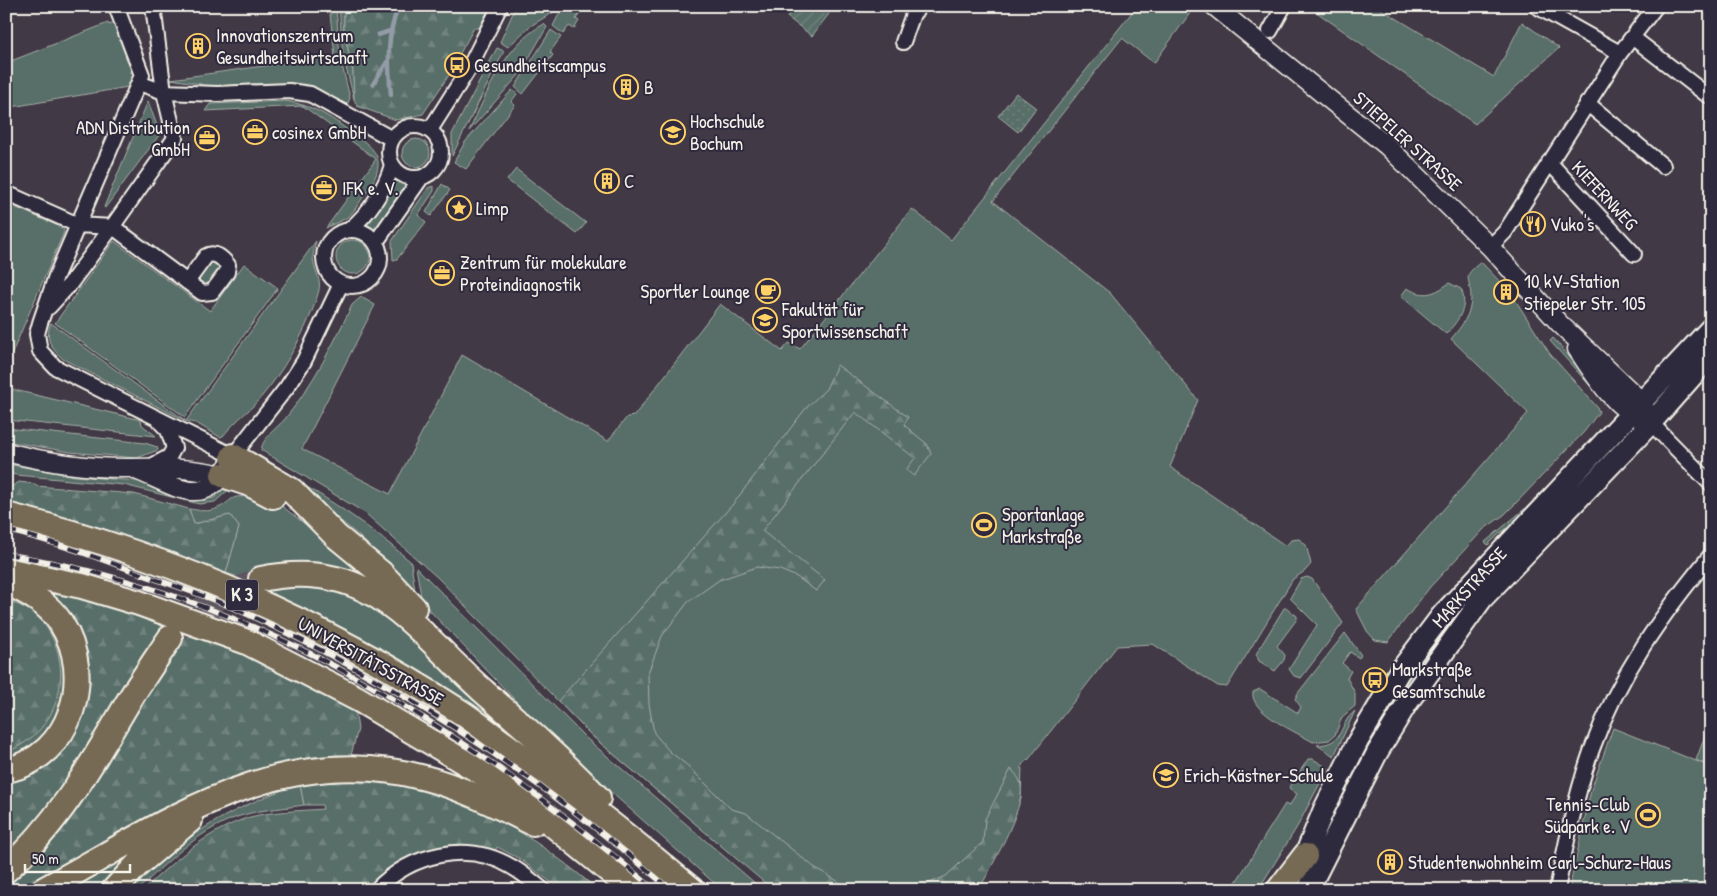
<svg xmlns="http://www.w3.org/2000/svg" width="1717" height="896" viewBox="0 0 1717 896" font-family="'Patrick Hand',sans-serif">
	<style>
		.grass { fill: #596e68; stroke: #a6b0a8 }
		.forest { fill: url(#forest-firs); stroke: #a6b0a8 }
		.park { fill: url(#park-dots); stroke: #a6b0a8 }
		.garden { fill: url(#garden-furrows); stroke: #a6b0a8 }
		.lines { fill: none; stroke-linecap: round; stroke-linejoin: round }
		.stream { stroke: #929ba7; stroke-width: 4.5 }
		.trunk-tunnel { stroke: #5d555e; stroke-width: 24; stroke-dasharray: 24 12; stroke-linecap: butt }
		.minor-casing { stroke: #f4f1e8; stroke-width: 18 }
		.tertiary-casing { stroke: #f4f1e8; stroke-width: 21 }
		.secondary-casing { stroke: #f4f1e8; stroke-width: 24 }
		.trunk-casing { stroke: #f4f1e8; stroke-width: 28 }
		.minor { stroke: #2f2a3d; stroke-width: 14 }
		.tertiary { stroke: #2f2a3d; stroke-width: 18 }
		.secondary { stroke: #2f2a3d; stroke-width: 20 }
		.trunk { stroke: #766a54; stroke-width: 24 }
		.rail-casing { stroke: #f4f1e8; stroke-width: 5.5 }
		.rail { stroke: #2f2a3d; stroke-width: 4; stroke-dasharray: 11; stroke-linecap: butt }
		.labels { text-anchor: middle; stroke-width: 4; stroke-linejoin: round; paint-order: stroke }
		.shield { fill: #2f2a3d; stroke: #b9b5b5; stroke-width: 1 }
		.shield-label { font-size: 18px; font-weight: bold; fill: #f4f1e8 }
		.poi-label { font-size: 19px; fill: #f4f1e8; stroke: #2f2a3d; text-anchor: start }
		.street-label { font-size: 19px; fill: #f4f1e8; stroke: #2f2a3d }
	</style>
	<defs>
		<pattern id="forest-firs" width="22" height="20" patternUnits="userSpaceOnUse" patternTransform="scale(1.25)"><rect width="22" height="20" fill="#596e68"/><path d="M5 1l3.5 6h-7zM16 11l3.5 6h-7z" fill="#71837e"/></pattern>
		<pattern id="park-dots" width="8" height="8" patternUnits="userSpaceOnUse" patternTransform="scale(1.25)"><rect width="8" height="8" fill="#596e68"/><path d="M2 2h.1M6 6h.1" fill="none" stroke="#71837e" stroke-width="1.8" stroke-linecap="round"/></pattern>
		<pattern id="garden-furrows" width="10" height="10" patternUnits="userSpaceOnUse" patternTransform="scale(1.25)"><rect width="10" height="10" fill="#596e68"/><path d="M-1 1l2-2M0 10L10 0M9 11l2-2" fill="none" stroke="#71837e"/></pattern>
	</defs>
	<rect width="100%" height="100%" fill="#423946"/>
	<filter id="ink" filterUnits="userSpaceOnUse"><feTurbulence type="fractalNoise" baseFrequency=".02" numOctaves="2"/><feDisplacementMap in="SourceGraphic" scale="10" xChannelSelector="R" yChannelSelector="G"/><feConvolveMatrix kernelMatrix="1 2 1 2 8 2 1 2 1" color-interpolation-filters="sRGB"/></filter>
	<g filter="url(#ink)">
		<!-- grass -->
		<path class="grass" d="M329 6H336L340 57 350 98 348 103 345 104C292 73 258 86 201 87V84L171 79 335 56Z
			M339 6H344V31L353 72 354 99 343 56Z
			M516 6H557L555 11 529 27 508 47 500 42Z
			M569 6H591L587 12 583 9 576 19 579 21 574 29 569 26 563 34 553 26 559 14Z
			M1137 6H1192L1193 9 1154 63 1122 38 993 201 1110 293 1198 400 1170 467 1286 546 1291 540 1299 539 1306 545 1311 564 1305 571 1293 579 1227 687 1218 686 1153 644 1117 646 1029 759 1022 765 1021 799 977 890H786L736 858 591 735 438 578 365 513 261 450C263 437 277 428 285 419 313 384 333 345 352 305L361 297 375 305 302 449 390 494 462 355 608 441 627 417 634 416 720 304 782 351 789 343 800 349 912 209 951 240Z
			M1308 6H1376L1494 77 1522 22 1559 48 1475 124Z
			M108 23 109 25 114 23C122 44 137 66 128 87L6 108V63Z
			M544 24 547 27 519 75 469 131C488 92 503 46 544 24Z
			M551 30 561 37 550 52 553 55 523 94 515 87Z
			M497 48 504 51 452 156V134Z
			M512 90 517 94 511 102 515 105 466 169 454 162 465 142Z
			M148 101 160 134 105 208 104 207Z
			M286 101C313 106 326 114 348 130 375 148 389 158 368 190 362 198 357 208 350 215 344 221 333 223 326 228L376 159 303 106 205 111 210 104Z
			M402 153a14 14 0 1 1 28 0a14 14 0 1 1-28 0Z
			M516 169 586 223 577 234 507 180Z
			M396 179 410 185 377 233 364 225Z
			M442 184 450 190 431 216 426 212Z
			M434 186V191L418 215 426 222 397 259 393 260 392 241 428 188Z
			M10 205 63 228 64 232 6 367V213Z
			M336 257a17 17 0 1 1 34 0a17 17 0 1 1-34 0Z
			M114 241 210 311 244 264 278 288 185 417 55 323Z
			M316 241C314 249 312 256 314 264 316 273 321 280 319 290 309 328 279 381 250 409 240 418 232 425 223 436L220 437 196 423 186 421 63 359C52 349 44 339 51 323L186 421Z
			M211 259 218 263 219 271 209 285 205 287 200 283 199 276Z
			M1481 262 1505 287 1501 291 1507 299 1512 295 1550 354 1597 407 1599 412 1584 432 1516 503 1504 515 1484 529 1430 587 1388 642 1375 640 1367 631 1356 609 1528 413 1451 339C1461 327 1471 315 1471 298 1471 277 1460 278 1481 262Z
			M1449 283 1461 289C1469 307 1458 321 1446 334L1401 296 1407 288C1424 298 1435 294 1449 283Z
			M1553 338 1603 395 1601 398 1550 341Z
			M6 388 141 420 142 425 156 436 7 420Z
			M6 428 145 443 157 447 158 450 137 458 70 452 6 441Z
			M1596 435H1600L1522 518 1499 534 1488 545 1485 542 1528 506Z
			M1610 444 1614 448 1476 600 1301 890H1296L1363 745 1422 651Z
			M6 464 75 476 137 481 203 500 214 498 231 481 236 483 215 502 199 504 124 485 16 475 6 473Z
			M286 475C332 500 372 528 411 562L415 591C394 578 382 560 366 543 341 517 309 502 286 475Z
			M252 492 283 507 372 576 370 579C357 574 343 567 329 566 305 563 259 565 238 577L226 573 239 527 230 515 194 524 189 509C199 510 209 513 218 508 232 502 229 495 247 497Z
			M416 567 586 738 763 890H722L588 772 539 725 430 611 421 596Z
			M1307 577 1312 579 1343 623 1301 678 1294 676 1289 669 1317 625 1290 598 1301 579Z
			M275 581 360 591 525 740C439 683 349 632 257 586Z
			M6 592 44 615 67 658 63 710 42 740 6 762V752C26 745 38 731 50 714L15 604 6 600Z
			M1284 608H1287L1297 616V619L1277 646 1285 655 1284 660 1275 671 1259 661 1256 654Z
			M1345 633 1361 655 1359 658 1350 652 1342 663 1351 671 1347 678 1355 693V706L1342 717 1335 735 1329 740 1313 742C1298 733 1249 712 1253 692L1260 689 1298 713 1301 707 1295 699 1298 693Z
			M1355 711 1334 756 1317 745C1346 744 1337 725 1355 711Z
			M1613 728 1711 767V890H1569L1591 790Z
			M1308 759H1313L1328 768 1297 827 1258 890H1231L1285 804 1289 806 1297 794 1289 788Z
			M300 784 304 805C286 808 265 809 247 814 204 825 169 860 138 890H129C175 840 235 805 300 784Z
			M168 831 109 890H61Z"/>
		<!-- forest -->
		<path class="forest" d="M344 6H490L479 28H474L453 66V69L423 114 396 120 357 106 354 99 353 72 344 31Z
			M837 365 908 417 904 425 927 444 931 454 914 476 906 470 915 458 855 412 762 531 825 580 816 591 797 577 780 570 757 567 719 580 688 602 662 636 648 673 649 704 654 733 670 752 688 766 731 809 746 813 814 867 844 885 858 890H773L591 735 558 701 733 504 806 408 826 389Z
			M19 482 35 484 36 486 134 494 189 509 194 524 230 515 239 527 226 573 98 527 6 501 7 489Z
			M42 587 81 597 169 627 47 812 6 851V779L81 712Z
			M6 600C16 604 30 609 37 616 79 659 63 732 6 752Z
			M182 632 217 645 219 642 303 681 355 709 358 729 350 759 316 764 33 890H6V876Z
			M1711 720V767L1696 760Z
			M1011 769C1016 774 1020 779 1021 786 1025 808 990 869 979 890H914L946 876 983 842 985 819Z
			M362 779C381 782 403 782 422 788 489 807 545 845 598 890H561L520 859 497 847 494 854 481 850 380 878 369 890H143C175 860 208 830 250 817 273 811 300 811 323 809L322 805H304L300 784Z"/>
		<!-- park -->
		<path class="park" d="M1016 93 1036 108 1018 132 998 116Z"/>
		<!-- garden -->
		<path class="garden" d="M796 6H835L812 36 787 17Z"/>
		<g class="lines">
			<!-- stream -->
			<path class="stream" d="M378 35 390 31
				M373 84 387 62
				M391 95C388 64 386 35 399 6"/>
			<!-- trunk-tunnel -->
			<path class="trunk-tunnel" d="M174 633C197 606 229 592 261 579"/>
			<defs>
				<path id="minor" d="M116 6 142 75 56 276 40 323 37 334 40 351 55 367 233 456 287 387 304 361 341 284
					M1536 6 1620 53
					M1270 31 1284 6
					M1632 37 1707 95
					M903 42 913 14 920 6
					M139 83 164 92 217 94 289 91 310 94 392 139
					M1587 103 1663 166
					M389 152a26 26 0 1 1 52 0a26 26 0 1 1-52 0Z
					M430 130 468 70 500 6
					M1549 162 1634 254
					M6 193 78 225 112 227 117 230 202 293 212 292 227 272 228 265C222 258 215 251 206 256L187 282
					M350 229C369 213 385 190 392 165
					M324 258a28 28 0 1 1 56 0a28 28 0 1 1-56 0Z
					M376 242 421 178
					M1490 247 1505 232 1620 53 1656 6
					M49 307 70 284 112 227 175 138 164 92 153 6
					M1651 423 1711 484
					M152 466 169 457 174 448 168 430 159 421
					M376 890C411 854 467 840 512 867 523 873 533 882 543 890
					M1557 890C1566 843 1576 794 1592 749 1618 676 1662 614 1711 555"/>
				<path id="tertiary" d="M1214 6 1387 146 1490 247 1559 323 1641 401 1647 413
					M1577 349C1594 374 1613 407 1641 419
					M6 452C46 462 91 469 132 468 163 467 192 468 223 475
					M136 470C172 484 204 511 227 467"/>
				<path id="secondary" d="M1299 870 1324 809 1358 741 1399 672 1442 615 1711 328
					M1308 890 1377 753 1406 705 1482 599 1651 423 1711 355"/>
				<path id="trunk" d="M233 456 291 490 336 536 381 573 414 608
					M223 475 250 484 273 496
					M6 515C167 555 320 621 459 711 478 723 495 738 514 751 575 795 634 841 692 890
					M6 570 82 586 139 603 247 642 358 699 491 778 536 811 633 890
					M261 579C370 556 412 627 482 690 522 725 561 759 598 798
					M6 582C27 592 48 603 61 623 95 676 72 757 6 770
					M6 870C57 825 90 767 124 709 138 685 154 662 170 638
					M43 890C165 824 278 739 425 778 463 788 498 806 533 823
					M114 890 137 865 190 820
					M1279 890 1305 856"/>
			</defs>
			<!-- minor casing -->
			<use href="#minor" class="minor-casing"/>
			<!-- tertiary casing -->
			<use href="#tertiary" class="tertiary-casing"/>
			<!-- secondary casing -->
			<use href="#secondary" class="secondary-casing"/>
			<!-- trunk casing -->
			<use href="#trunk" class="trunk-casing"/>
			<!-- minor -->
			<use href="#minor" class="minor"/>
			<!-- tertiary -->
			<use href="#tertiary" class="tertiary"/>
			<!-- secondary -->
			<use href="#secondary" class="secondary"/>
			<!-- trunk -->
			<use href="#trunk" class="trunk"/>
			<defs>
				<path id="rail" d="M6 530C57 542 104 560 152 578 178 587 205 596 231 607 392 678 537 775 671 890
					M6 554C67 564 127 579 185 600 356 660 518 773 655 890"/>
			</defs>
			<!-- rail casing -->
			<use href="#rail" class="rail-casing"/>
			<!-- rail -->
			<use href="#rail" class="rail"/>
		</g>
	</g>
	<!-- icons -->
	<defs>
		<symbol id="building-ring" viewBox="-11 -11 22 22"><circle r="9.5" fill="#2f2a3d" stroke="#ffd166" stroke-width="1.5"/><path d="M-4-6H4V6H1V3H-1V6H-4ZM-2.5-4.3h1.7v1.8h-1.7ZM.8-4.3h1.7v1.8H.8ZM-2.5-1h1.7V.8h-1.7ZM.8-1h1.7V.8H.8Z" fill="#ffd166"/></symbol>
		<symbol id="bus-ring" viewBox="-11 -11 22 22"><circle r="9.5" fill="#2f2a3d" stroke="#ffd166" stroke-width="1.5"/><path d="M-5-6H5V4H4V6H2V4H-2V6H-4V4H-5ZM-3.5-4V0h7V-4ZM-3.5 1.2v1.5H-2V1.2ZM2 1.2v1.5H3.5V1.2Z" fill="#ffd166"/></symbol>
		<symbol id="office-ring" viewBox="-11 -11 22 22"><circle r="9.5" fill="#2f2a3d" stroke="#ffd166" stroke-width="1.5"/><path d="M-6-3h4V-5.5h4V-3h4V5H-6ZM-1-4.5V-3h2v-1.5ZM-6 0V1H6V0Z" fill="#ffd166"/></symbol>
		<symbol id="university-ring" viewBox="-11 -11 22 22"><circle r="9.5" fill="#2f2a3d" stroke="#ffd166" stroke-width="1.5"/><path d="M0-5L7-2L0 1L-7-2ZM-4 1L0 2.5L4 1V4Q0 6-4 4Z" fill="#ffd166"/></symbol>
		<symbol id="sight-ring" viewBox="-11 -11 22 22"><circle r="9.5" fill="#2f2a3d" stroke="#ffd166" stroke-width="1.5"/><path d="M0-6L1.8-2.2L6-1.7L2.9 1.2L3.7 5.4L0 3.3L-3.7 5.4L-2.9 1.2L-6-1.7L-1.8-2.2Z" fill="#ffd166"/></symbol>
		<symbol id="restaurant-ring" viewBox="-11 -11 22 22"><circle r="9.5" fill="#2f2a3d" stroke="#ffd166" stroke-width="1.5"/><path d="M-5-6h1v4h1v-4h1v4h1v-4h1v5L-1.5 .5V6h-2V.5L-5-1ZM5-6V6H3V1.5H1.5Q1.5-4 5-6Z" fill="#ffd166"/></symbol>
		<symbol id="cafe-ring" viewBox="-11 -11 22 22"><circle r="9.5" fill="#2f2a3d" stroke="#ffd166" stroke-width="1.5"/><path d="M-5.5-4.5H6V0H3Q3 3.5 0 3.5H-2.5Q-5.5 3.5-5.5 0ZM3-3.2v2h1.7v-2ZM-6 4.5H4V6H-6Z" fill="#ffd166"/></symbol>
		<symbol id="stadium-ring" viewBox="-11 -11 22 22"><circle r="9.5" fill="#2f2a3d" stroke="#ffd166" stroke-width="1.5"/><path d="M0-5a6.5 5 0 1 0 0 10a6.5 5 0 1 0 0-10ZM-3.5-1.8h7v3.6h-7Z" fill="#ffd166"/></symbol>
		<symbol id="school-ring" viewBox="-11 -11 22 22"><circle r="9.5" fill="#2f2a3d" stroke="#ffd166" stroke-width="1.5"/><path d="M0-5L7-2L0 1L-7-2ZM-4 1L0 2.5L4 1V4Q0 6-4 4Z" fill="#ffd166"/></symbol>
	</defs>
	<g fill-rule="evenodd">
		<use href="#building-ring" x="184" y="32" width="28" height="28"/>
		<use href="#bus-ring" x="443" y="51" width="28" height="28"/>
		<use href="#building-ring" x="612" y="73" width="28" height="28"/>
		<use href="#office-ring" x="241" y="118" width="28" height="28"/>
		<use href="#university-ring" x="659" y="118" width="28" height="28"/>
		<use href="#office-ring" x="193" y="124" width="28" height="28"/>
		<use href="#building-ring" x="593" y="167" width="28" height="28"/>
		<use href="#office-ring" x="310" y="174" width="28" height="28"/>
		<use href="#sight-ring" x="445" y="194" width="28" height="28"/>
		<use href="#restaurant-ring" x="1519" y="210" width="28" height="28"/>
		<use href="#office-ring" x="428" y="259" width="28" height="28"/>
		<use href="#cafe-ring" x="754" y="277" width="28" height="28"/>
		<use href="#building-ring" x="1492" y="278" width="28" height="28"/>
		<use href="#university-ring" x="751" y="306" width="28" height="28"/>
		<use href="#stadium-ring" x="970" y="511" width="28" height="28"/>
		<use href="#bus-ring" x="1361" y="666" width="28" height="28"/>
		<use href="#school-ring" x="1152" y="761" width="28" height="28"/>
		<use href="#stadium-ring" x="1634" y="801" width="28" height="28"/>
		<use href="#building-ring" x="1376" y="848" width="28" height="28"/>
	</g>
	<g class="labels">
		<!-- shield labels -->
		<rect class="shield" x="226" y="579.5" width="32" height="31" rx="4"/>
		<g class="shield-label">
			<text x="242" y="601">K 3</text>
		</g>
		<!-- poi labels -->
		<g class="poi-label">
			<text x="216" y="42">Innovationszentrum<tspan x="216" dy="22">Gesundheitswirtschaft</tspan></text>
			<text x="474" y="72">Gesundheitscampus</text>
			<text x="644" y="94">B</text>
			<text x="690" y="128">Hochschule<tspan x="690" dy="22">Bochum</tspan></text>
			<text x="190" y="134" text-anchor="end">ADN Distribution<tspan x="190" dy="22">GmbH</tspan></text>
			<text x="272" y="139">cosinex GmbH</text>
			<text x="624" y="188">C</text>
			<text x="342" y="195">IFK e. V.</text>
			<text x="476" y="215">Limp</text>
			<text x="1550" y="231">Vuko's</text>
			<text x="460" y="269">Zentrum für molekulare<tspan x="460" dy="22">Proteindiagnostik</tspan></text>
			<text x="1524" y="288">10 kV-Station<tspan x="1524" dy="22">Stiepeler Str. 105</tspan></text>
			<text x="750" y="298" text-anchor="end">Sportler Lounge</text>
			<text x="782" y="316">Fakultät für<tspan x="782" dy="22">Sportwissenschaft</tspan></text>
			<text x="1002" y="521">Sportanlage<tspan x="1002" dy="22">Markstraße</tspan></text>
			<text x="1392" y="676">Markstraße<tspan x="1392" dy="22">Gesamtschule</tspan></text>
			<text x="1184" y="782">Erich-Kästner-Schule</text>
			<text x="1630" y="811" text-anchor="end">Tennis-Club<tspan x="1630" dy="22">Südpark e. V</tspan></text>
			<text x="1408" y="869">Studentenwohnheim Carl-Schurz-Haus</text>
		</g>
		<!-- street labels -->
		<g class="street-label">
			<text transform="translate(1408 141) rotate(42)" y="7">STIEPELER STRASSE</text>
			<text transform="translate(1605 195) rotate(47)" y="7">KIEFERNWEG</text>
			<text transform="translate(1469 587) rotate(-48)" y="7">MARKSTRASSE</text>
			<text transform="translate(371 661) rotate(29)" y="7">UNIVERSITÄTSSTRASSE</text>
		</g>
	</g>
	<!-- margin -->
	<rect width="1717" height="896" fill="none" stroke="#2f2a3d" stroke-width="25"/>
	<rect x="12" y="12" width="1692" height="871" fill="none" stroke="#f4f1e8" stroke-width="2" filter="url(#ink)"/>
	<!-- scale -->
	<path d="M25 864v8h105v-8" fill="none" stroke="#f4f1e8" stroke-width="2.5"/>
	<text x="32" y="864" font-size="15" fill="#f4f1e8" stroke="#2f2a3d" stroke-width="4" paint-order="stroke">50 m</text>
</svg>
